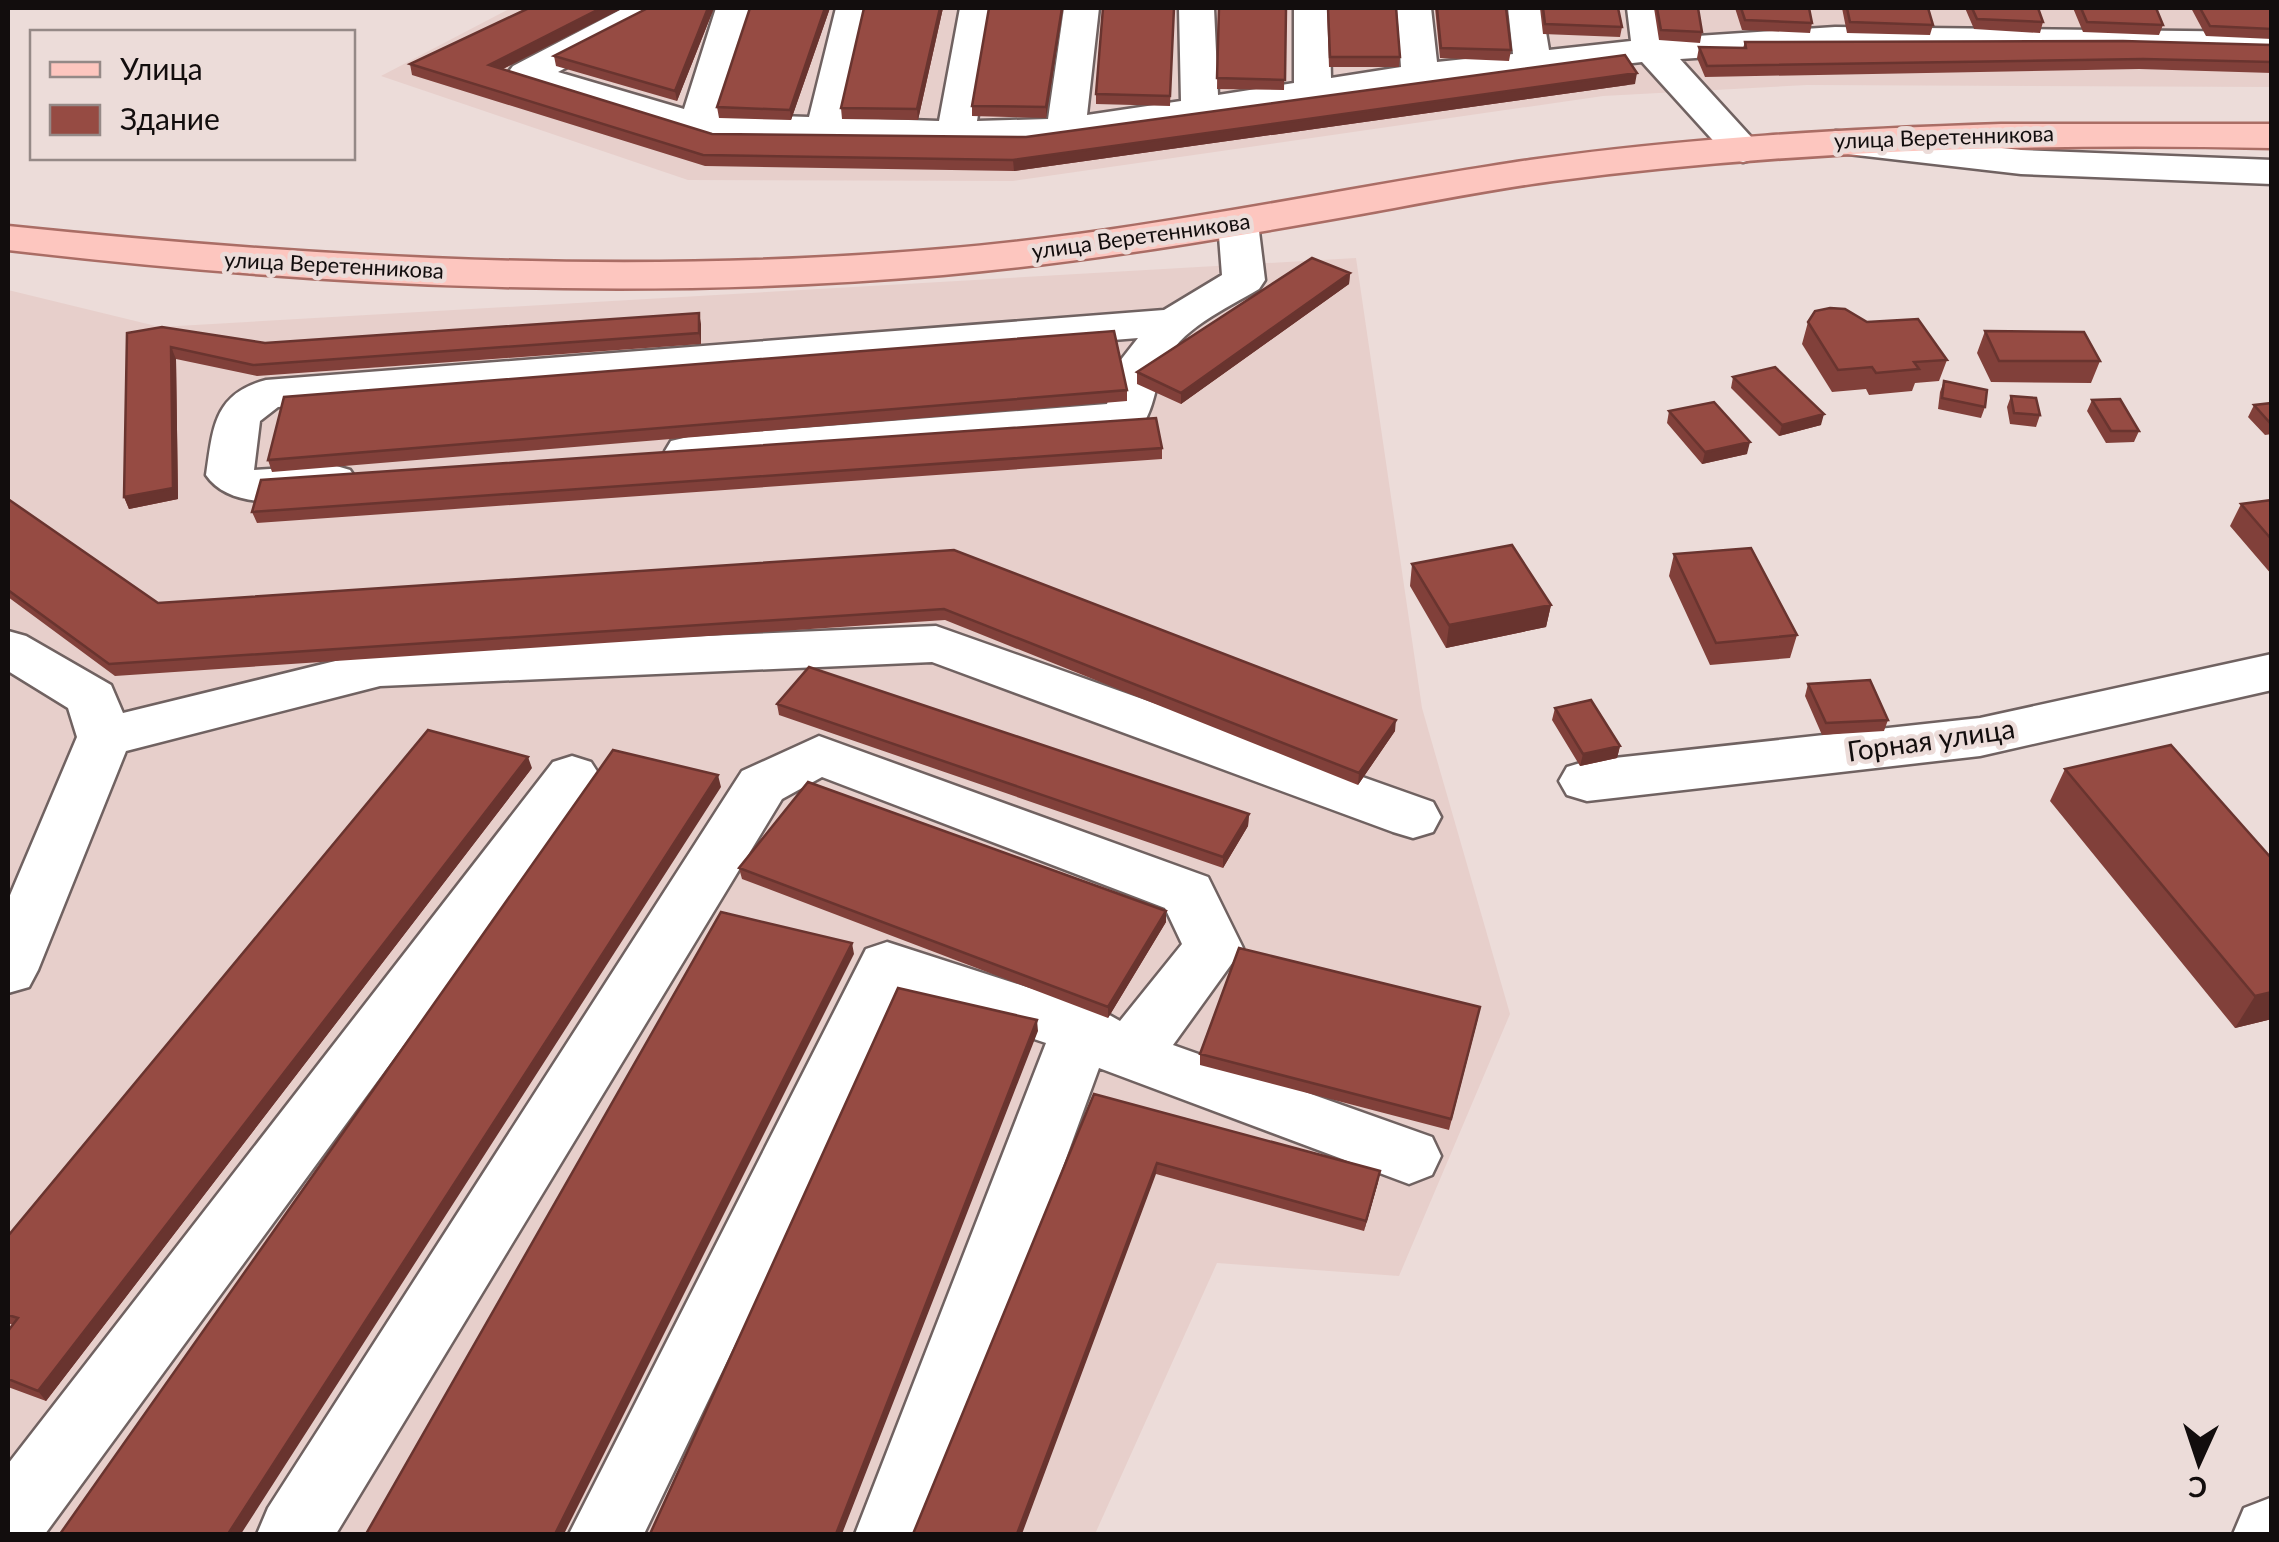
<svg xmlns="http://www.w3.org/2000/svg" width="2279" height="1542" viewBox="0 0 2279 1542" font-family="Lato,sans-serif">
	<style>
		.built { fill: #e7cfcb }
		.lines { fill: none; stroke-linecap: round; stroke-linejoin: round }
		.minor-casing { stroke: #706261; stroke-width: 5 }
		.major-casing { stroke: #aa6d65; stroke-width: 5 }
		.minor { fill: #fff; fill-rule: evenodd }
		.major { fill: #fdc6bf; fill-rule: evenodd }
		.wall { fill: #81403a }
		.shaded-wall { fill: #69342f }
		.building { fill: #964b43; stroke: #69342f; stroke-width: 2.5 }
		.labels { text-anchor: middle; stroke-width: 9; stroke-linejoin: round; paint-order: stroke }
		.far-street-label { font-size: 22px; fill: #120d0d; stroke: #ecdcd9 }
		.street-label { font-size: 28px; fill: #120d0d; stroke: #ecdcd9 }
	</style>
	<rect width="100%" height="100%" fill="#ecdcd9"/>
	<!-- built -->
	<path class="built" d="M511 8H2272L2271 87 1807 85 1603 96 1013 181 688 180 381 76Z
		M1356 258 1422 708 1510 1014 1399 1276 1217 1263 1095 1534H8V290L160 327Z"/>
	<g class="lines">
		<defs>
			<path id="minor" d="M624 8H668L663 16 558 72 684 109 716 8H751L720 114 809 117 836 8H871L847 118 939 121 960 8H995L977 121 1048 119 1064 8H1099L1087 115 1181 101 1179 8H1214L1218 95 1294 83V8H1329L1331 78 1401 67 1397 8H1431L1437 62 1513 54 1508 8H1542L1549 50 1631 41 1627 8H1661L1667 38 1835 27 2272 32V54L1835 49 1680 59 1763 150 1757 158 1743 162 1729 158 1642 62 1420 86 1066 142 956 145 825 144 698 137 513 82 507 74 513 66Z
				M1836 131 2021 150 2272 160V184L2021 174 1822 151 1817 143 1822 135Z
				M1238 211 1252 214 1258 223 1265 280 1259 289C1226 309 1178 329 1163 367 1155 386 1154 408 1142 426L688 465 671 461 665 451 671 441 688 437 1107 404 1120 361 1138 338 278 407 260 421 254 470 333 465 350 470 357 480 350 490C309 501 233 515 206 475 213 429 213 394 266 380L1164 310 1222 275 1218 223 1224 214Z
				M936 626 1433 802 1441 817 1433 832 1413 838 1393 832 932 662 380 686 126 751 38 970 29 987 8 993V900L77 737 68 708 8 671V631L26 636 111 685 123 713 380 650Z
				M2272 654V690L1980 756 1587 801 1567 795 1559 781 1567 767 1587 761 1980 718Z
				M819 736 1208 877 1243 948 1173 1045 1432 1137 1441 1156 1432 1175 1409 1184 1099 1068 929 1534H855L1046 1043 903 995 644 1534H569L866 949 887 942 1104 1012 1120 1021 1182 944 1165 908 822 777 782 799 336 1534H257L268 1508 742 771Z
				M572 756 591 762 600 776 591 790 45 1534H8V1464L553 762Z
				M2270 1498 2272 1534H2233L2244 1508Z"/>
			<path id="major" d="M2001 124H2272V148C2031 143 1791 150 1553 181 1485 190 1418 204 1350 216 1215 240 1079 263 943 275 631 302 318 286 8 250V226C319 258 630 276 942 249 1140 233 1334 189 1530 160 1686 138 1844 129 2001 124Z"/>
		</defs>
		<!-- minor casing -->
		<use href="#minor" class="minor-casing"/>
		<!-- major casing -->
		<use href="#major" class="major-casing"/>
		<!-- minor -->
		<use href="#minor" class="minor"/>
		<!-- major -->
		<use href="#major" class="major"/>
	</g>
	<!-- wall -->
	<path class="wall" d="M529 8H623L503 69 712 134 1026 137 1635 84 1014 171 705 166 412 75 410 64Z
		M714 8 677 101 556 66 554 56Z
		M830 8 791 120 719 118 717 107Z
		M943 8 918 120 842 119 841 108Z
		M989 8H1063L1046 118 972 116V106Z
		M1174 8 1170 106 1096 104V94Z
		M1219 8H1286L1284 90 1217 89Z
		M1327 8H1396L1400 57 1399 67H1329Z
		M1435 8H1506L1511 50 1509 61 1440 58Z
		M1540 8H1618L1622 27 1620 37 1543 34Z
		M1654 8H1698L1702 32 1700 43 1659 40Z
		M1735 8H1809L1812 23 1810 33 1742 30Z
		M1842 8H1928L1933 25 1930 35 1847 33Z
		M1965 8H2038L2043 22 2040 33 1974 29Z
		M2073 8H2156L2163 25 2159 35 2083 32Z
		M2191 8H2271L2272 39 2206 36Z
		M1745 42 2272 45V73L2139 69 1705 77 1697 58 1699 47 1743 48Z
		M1350 273 1349 284 1181 404 1137 384V372Z
		M1808 322H1867L1947 360 1939 381 1915 383 1912 391 1869 395 1866 389 1832 392 1802 344Z
		M701 324V344L257 376 176 359 178 499 129 509 124 497 162 327 265 343Z
		M1985 331 2100 361 2091 383 1991 382 1977 353Z
		M1733 377 1821 425 1779 436 1731 388Z
		M1944 381 1985 407 1981 418 1938 409 1940 392Z
		M1127 390V401L272 472 268 460Z
		M2011 396 2040 415 2036 427 2010 424 2007 407Z
		M2092 400 2139 431 2134 442 2106 443 2087 411Z
		M2272 403V434L2265 435 2248 417 2254 405Z
		M1669 411 1747 454 1702 464 1667 423Z
		M1162 448V459L257 523 252 512Z
		M8 499 158 603 954 550 1395 731 1358 785 945 620 115 676 8 597Z
		M2272 500V575L2230 526 2241 504Z
		M1674 554 1797 635 1790 658 1710 665 1669 576Z
		M1412 564 1551 605 1546 627 1446 648 1410 586Z
		M1808 684 1888 720 1884 731 1822 735 1805 696Z
		M777 704 1249 814 1248 826 1223 868 779 715Z
		M1555 708 1620 746 1617 758 1580 766 1552 720Z
		M2171 745 2272 1019 2235 1028 2050 801 2065 769Z
		M532 768 46 1401 8 1387V1331L13 1325 8 1323V1236Z
		M739 868 1166 911V922L1108 1018 742 879Z
		M1478 1018 1449 1130 1200 1065V1054Z
		M1094 1094 1378 1182 1364 1231 1156 1174Z"/>
	<!-- shaded-wall -->
	<path class="shaded-wall" d="M601 8H623L491 75 489 65Z
		M708 8H714L677 101 675 91Z
		M825 8H830L791 120 790 110Z
		M940 8H943L918 120 917 109Z
		M1062 8H1063L1046 118V107Z
		M1637 73 1635 84 1014 171 1013 160Z
		M1350 273 1349 284 1181 404V393Z
		M699 313 701 324V344L699 333Z
		M171 347 176 359 178 499 129 509 124 497Z
		M1824 414 1821 425 1779 436 1782 425Z
		M1750 442 1747 454 1702 464 1705 452Z
		M1551 605 1546 627 1446 648 1449 625Z
		M1396 720 1395 731 1358 785 1359 773Z
		M1620 746 1617 758 1580 766 1583 754Z
		M528 757 532 768 46 1401 38 1391Z
		M718 775 721 787 241 1534H228Z
		M1249 814 1248 826 1223 868V857Z
		M1166 911V922L1108 1018V1007Z
		M852 943 854 954 564 1534H555Z
		M2272 992V1019L2235 1028 2255 996Z
		M1037 1020 1038 1031 842 1534H836Z
		M1157 1163 1156 1174 1022 1534H1017Z
		M1380 1171 1378 1182 1364 1231 1366 1221Z"/>
	<!-- building -->
	<path class="building" d="M529 8H601L489 65 712 134 1026 137 1625 55 1637 73 1013 160 703 155 410 64Z
		M648 8H708L675 91 554 56Z
		M750 8H825L790 110 717 107Z
		M864 8H940L917 109 841 108Z
		M989 8H1062L1046 107 972 106Z
		M1103 8H1174L1170 96 1096 94Z
		M1219 8H1286L1285 80 1217 78Z
		M1328 8H1396L1400 57H1330Z
		M1437 8H1506L1511 50 1441 48Z
		M1543 8H1618L1622 27 1545 24Z
		M1657 8H1698L1702 32 1661 30Z
		M1741 8H1809L1812 23 1745 20Z
		M1847 8H1928L1933 25 1850 22Z
		M1972 8H2038L2043 22 1977 19Z
		M2081 8H2156L2163 25 2087 22Z
		M2200 8H2271L2272 29 2210 26Z
		M2123 41 2272 45V62L2143 59 1707 66 1699 47 1746 48 1745 42Z
		M1312 258 1350 273 1181 393 1137 372Z
		M1830 308 1845 309 1867 322 1918 319 1947 360 1914 362 1919 369 1876 373 1872 367 1838 370 1808 322 1815 311Z
		M699 313V333L253 365 171 347 173 488 124 497 127 333 162 327 265 343Z
		M1114 331 1127 390 268 460 284 397Z
		M1985 331 2084 332 2100 361H1999Z
		M1775 367 1824 414 1782 425 1733 377Z
		M1944 381 1987 390 1985 407 1942 398Z
		M2011 396 2036 398 2040 415 2014 413Z
		M2120 399 2139 431H2111L2092 400Z
		M1714 402 1750 442 1705 452 1669 411Z
		M2272 403V424H2271L2254 405Z
		M1156 418 1162 448 252 512 261 480Z
		M8 499 158 603 954 550 1396 720 1359 773 944 609 109 664 8 590Z
		M2272 500V540L2241 504Z
		M1512 545 1551 605 1449 625 1412 564Z
		M1751 548 1797 635 1716 643 1674 554Z
		M809 667 1249 814 1223 857 777 704Z
		M1870 680 1888 720 1826 723 1808 684Z
		M1591 700 1620 746 1583 754 1555 708Z
		M428 730 528 757 38 1391 8 1379V1331L18 1318 8 1315V1236Z
		M2171 745 2272 859V992L2255 996 2065 769Z
		M613 750 718 775 228 1534H60Z
		M808 782 1166 911 1108 1007 739 868Z
		M721 912 852 943 555 1534H366Z
		M1239 948 1480 1007 1451 1119 1200 1054Z
		M898 988 1037 1020 836 1534H650Z
		M1094 1094 1380 1171 1366 1221 1157 1163 1017 1534H913Z"/>
	<g class="labels">
		<!-- far-street labels -->
		<g class="far-street-label">
			<text transform="translate(1944 137) rotate(-2)" y="8">улица Веретенникова</text>
			<text transform="translate(1141 236) rotate(-8)" y="8">улица Веретенникова</text>
			<text transform="translate(334 265) rotate(3)" y="8">улица Веретенникова</text>
		</g>
		<!-- street labels -->
		<g class="street-label">
			<text transform="translate(1931 740) rotate(-8)" y="10">Горная улица</text>
		</g>
	</g>
	<!-- border -->
	<rect width="2279" height="1542" fill="none" stroke="#120d0d" stroke-width="20"/>
	<!-- legend -->
	<rect x="30" y="30" width="325" height="130" fill="#ecdcd9" stroke="#958987" stroke-width="2.5"/>
	<rect x="50" y="62" width="50" height="15" fill="#fdc6bf" stroke="#958987" stroke-width="2.5"/>
	<text x="120" y="80" font-size="30" fill="#120d0d">Улица</text>
	<rect x="50" y="105" width="50" height="30" fill="#964b43" stroke="#958987" stroke-width="2.5"/>
	<text x="120" y="130" font-size="30" fill="#120d0d">Здание</text>
	<!-- north arrow -->
	<g transform="translate(2199 1462) rotate(183)" stroke="#ecdcd9" stroke-width="8" paint-order="stroke">
	<path d="M0-8L18 38L0 25L-18 38Z" fill="#120d0d"/>
	<text y="-15" font-size="28" font-weight="bold" text-anchor="middle" fill="#120d0d">С</text>
	</g>
</svg>
